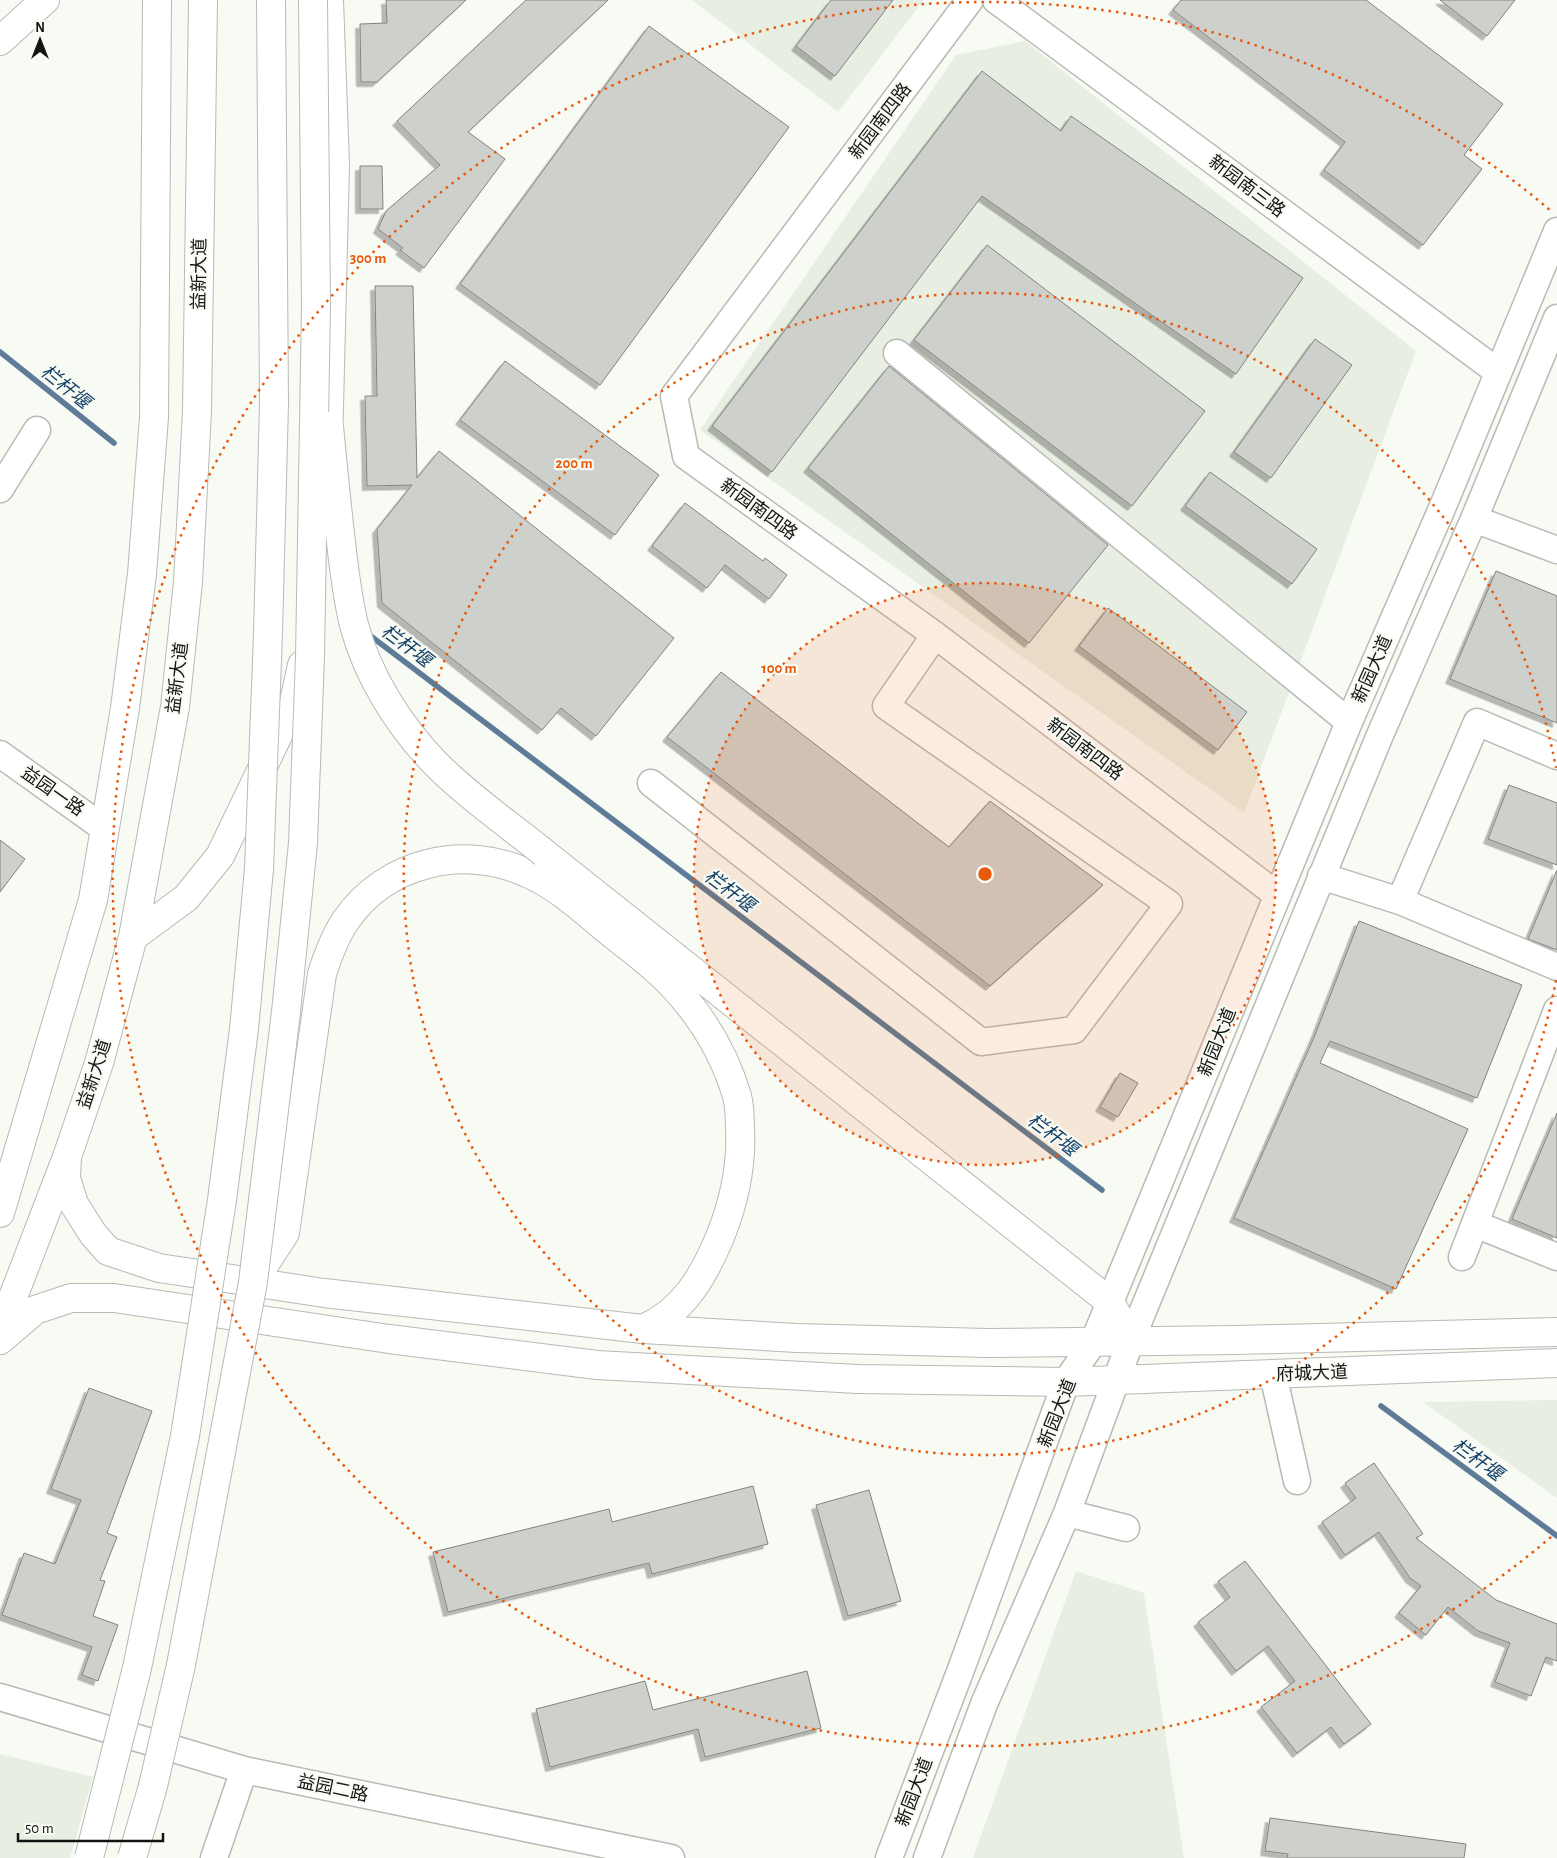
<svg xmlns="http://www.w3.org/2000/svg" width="1557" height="1858" viewBox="0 0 1557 1858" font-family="'Alegreya Sans','Noto Sans SC',sans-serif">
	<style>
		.built { fill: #e9eee2 }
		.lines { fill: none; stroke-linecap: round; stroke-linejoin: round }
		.stream { stroke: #5e7b97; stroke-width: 5.5 }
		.building { fill: #ced0cb; stroke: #82847f; filter: url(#shadow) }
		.minor-casing { stroke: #b8bab5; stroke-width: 29 }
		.major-casing { stroke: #b8bab5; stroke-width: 30 }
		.highway-casing { stroke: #b8bab5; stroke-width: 30 }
		.minor { stroke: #fff; stroke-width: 26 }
		.major { stroke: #fff; stroke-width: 28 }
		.highway { stroke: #fff; stroke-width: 28 }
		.highway-bridge-casing { stroke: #b8bab5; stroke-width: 30; stroke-linecap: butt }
		.highway-bridge { stroke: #fff; stroke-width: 28 }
		.ring { fill: none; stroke: #e8590c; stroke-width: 2.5; stroke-dasharray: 2.5 5 }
		.labels { text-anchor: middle; stroke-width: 4.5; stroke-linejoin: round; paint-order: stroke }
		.street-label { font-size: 18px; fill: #131412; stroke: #f8faf4 }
		.water-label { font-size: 19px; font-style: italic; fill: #113e66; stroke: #f8faf4 }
		.centre { fill: #e8590c; stroke: #f8faf4; stroke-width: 2.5 }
		.ring-label { font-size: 15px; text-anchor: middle; font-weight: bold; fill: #e8590c; stroke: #f8faf4; stroke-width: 4.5; stroke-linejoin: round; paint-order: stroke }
	</style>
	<defs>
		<filter id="shadow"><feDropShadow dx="-4.5" dy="4.5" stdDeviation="0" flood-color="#0004"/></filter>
	</defs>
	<rect width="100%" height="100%" fill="#f8faf4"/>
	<!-- built -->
	<path class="built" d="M692 0H924L838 112Z
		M1025 41 1416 351 1244 813 700 430 956 55Z
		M1557 1400V1498L1423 1402Z
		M1076 1571 1144 1593 1184 1858H973Z
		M0 1754 93 1777 70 1858H0Z"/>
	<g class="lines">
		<!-- stream -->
		<path class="stream" d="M0 352 114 443
			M368 634 1102 1190
			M1381 1406 1557 1536"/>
	</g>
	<!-- building -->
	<path class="building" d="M386 0H466L377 82H361L360 24 387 23Z
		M526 0H608L468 132 505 159 424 268 400 250 403 248 378 229 386 211 440 165 397 121Z
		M831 0H893L835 76 796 46Z
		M1181 0H1366L1503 104 1464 155 1482 169 1423 245 1324 170 1345 142 1173 10Z
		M1440 0H1515L1487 36Z
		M649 26 789 127 600 385 460 284Z
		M982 71 1061 131 1071 116 1303 278 1236 374 982 196 772 472 712 426Z
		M360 166H382L383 209H360Z
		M987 245 1205 411 1132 506 914 340Z
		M375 286H413L417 478 439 451 674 638 596 736 561 708 542 730 382 603 377 529 412 485 367 486 365 396H377Z
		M1315 339 1352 365 1271 478 1234 452Z
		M505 361 659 475 615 535 460 420Z
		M889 366 1108 545 1029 643 808 468Z
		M1210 472 1317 549 1292 584 1185 506Z
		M685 503 763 561 765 558 787 575 769 599 725 565 707 588 652 546Z
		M1496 571 1557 596V723L1450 679Z
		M1108 608 1247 712 1218 750 1079 646Z
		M721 672 949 847 990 801 1103 885 990 986 667 737Z
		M1509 785 1557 803V865L1488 839Z
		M0 840 25 859 0 892Z
		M1557 870V950L1528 939Z
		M1359 921 1522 985 1477 1098 1330 1041 1320 1063 1468 1129 1396 1289 1234 1218 1315 1035Z
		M1120 1073 1138 1083 1118 1117 1100 1107Z
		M1557 1113V1238L1512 1219Z
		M89 1388 152 1411 107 1533 117 1537 100 1580 105 1581 93 1616 118 1625 98 1681 82 1675 92 1647 2 1615 24 1553 55 1564 81 1500 51 1489Z
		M1374 1463 1423 1534 1416 1538 1496 1600 1557 1624V1661L1546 1657 1531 1696 1495 1682 1510 1643 1478 1631 1448 1607 1426 1635 1399 1613 1421 1586 1410 1578 1379 1532 1345 1555 1322 1522 1356 1498 1345 1483Z
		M753 1486 768 1544 652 1574 649 1563 448 1612 433 1552 609 1509 612 1522Z
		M869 1490 901 1601 848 1616 816 1505Z
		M1245 1561 1371 1724 1344 1744 1331 1727 1297 1753 1261 1707 1295 1681 1268 1646 1236 1671 1198 1622 1230 1597 1218 1581Z
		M807 1671 821 1728 705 1757 698 1729 550 1767 536 1709 645 1681 653 1710Z
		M1270 1818 1466 1844 1464 1858H1287L1288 1854 1265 1851Z"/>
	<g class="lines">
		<defs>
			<path id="minor" d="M970 0 674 396 686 456 935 635 1277 895
				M996 0 1498 372
				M897 353 1349 722
				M0 489 37 430
				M1474 519 1557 550
				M0 754 105 829
				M651 783 981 1042 1074 1030 1169 904 886 706 935 635
				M1321 876 1400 901 1557 967
				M1400 901 1477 722 1557 756
				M1475 1224 1557 1257
				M1462 1257 1557 1010
				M1273 1374 1297 1481
				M1067 1513 1126 1528
				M0 1697 244 1770 671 1858
				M214 1858 244 1770
				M889 1858 960 1672 1066 1382 1094 1341 1349 722 1443 506 1557 231
				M927 1858 984 1704 1067 1513 1131 1340 1380 735 1474 519 1557 318"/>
			<path id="major" d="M0 41 45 0
				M328 449 335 164 329 0
				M133 937 186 898 220 856 294 702 302 665
				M67 1157 66 1178 74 1204 93 1234 108 1251 159 1268 324 1293 643 1329 797 1338 987 1343 1236 1340 1557 1332
				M0 1213 93 900 125 708 142 574 154 417 157 0
				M0 1331 67 1157 99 1063 133 937 175 707 188 582 197 411 203 0
				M0 1340 35 1310 71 1298H114L389 1339 597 1365 858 1379 1066 1382 1557 1363"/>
			<path id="highway" d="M544 853 1110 1302 1131 1340
				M253 1282 285 1233 322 974C328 955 335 936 346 920 386 862 464 844 527 873 558 886 584 911 610 932 632 950 655 966 674 987 703 1018 725 1056 737 1096 740 1107 740 1119 740 1130 742 1168 734 1202 720 1237 703 1277 684 1311 643 1329"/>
		</defs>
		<!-- minor casing -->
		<use href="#minor" class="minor-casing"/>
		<!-- major casing -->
		<use href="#major" class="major-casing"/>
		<!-- highway casing -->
		<use href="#highway" class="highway-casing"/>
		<!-- minor -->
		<use href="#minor" class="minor"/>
		<!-- major -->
		<use href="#major" class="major"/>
		<!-- highway -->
		<use href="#highway" class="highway"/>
		<defs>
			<path id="highway-bridge" d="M329 426C333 468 337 509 342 551 345 576 348 601 354 625 368 677 399 726 436 764 469 797 508 824 544 853
				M89 1858 137 1668 185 1436 222 1200 244 1029 259 869 268 634 274 403 271 0
				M132 1858 153 1786 181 1665 253 1282 286 1012 303 843 310 657 316 305 313 0"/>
		</defs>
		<!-- highway-bridge casing -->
		<use href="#highway-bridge" class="highway-bridge-casing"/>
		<!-- highway-bridge -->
		<use href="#highway-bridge" class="highway-bridge"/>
	</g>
	<!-- distance rings -->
	<circle cx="985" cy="874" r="291" fill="#e8590c" fill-opacity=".12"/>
	<g class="ring">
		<circle cx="985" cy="874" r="291"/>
		<path d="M1556 980A581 581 0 1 1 1556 768"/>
		<path d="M1551 1537A872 872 0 1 1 1551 211"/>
	</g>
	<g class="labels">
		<!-- street labels -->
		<g class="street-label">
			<text transform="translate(880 121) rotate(-53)" y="6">新园南四路</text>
			<text transform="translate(1247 186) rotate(37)" y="6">新园南三路</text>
			<text transform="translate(199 274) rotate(-89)" y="6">益新大道</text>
			<text transform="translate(759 509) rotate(36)" y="6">新园南四路</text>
			<text transform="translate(1372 669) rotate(-66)" y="6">新园大道</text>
			<text transform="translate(177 678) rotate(-83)" y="6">益新大道</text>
			<text transform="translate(1085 749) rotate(37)" y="6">新园南四路</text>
			<text transform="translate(53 791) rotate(35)" y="6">益园一路</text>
			<text transform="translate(1217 1042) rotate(-68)" y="6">新园大道</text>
			<text transform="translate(94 1074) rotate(-72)" y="6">益新大道</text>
			<text transform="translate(1312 1373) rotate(-2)" y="6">府城大道</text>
			<text transform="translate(1057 1413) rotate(-68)" y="6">新园大道</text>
			<text transform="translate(333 1788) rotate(12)" y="6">益园二路</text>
			<text transform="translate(914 1792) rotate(-69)" y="6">新园大道</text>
		</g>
		<!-- water labels -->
		<g class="water-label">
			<text transform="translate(66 386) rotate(39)" y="7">栏杆堰</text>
			<text transform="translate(407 645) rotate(37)" y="7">栏杆堰</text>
			<text transform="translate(730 890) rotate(37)" y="7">栏杆堰</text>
			<text transform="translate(1053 1134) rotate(37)" y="7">栏杆堰</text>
			<text transform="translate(1478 1459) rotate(36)" y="7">栏杆堰</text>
		</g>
	</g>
	<circle cx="985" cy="874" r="8" class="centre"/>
	<g class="ring-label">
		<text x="368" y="263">300 m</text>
		<text x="574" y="468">200 m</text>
		<text x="779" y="673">100 m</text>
	</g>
	<!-- north arrow -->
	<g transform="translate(40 40)" stroke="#f8faf4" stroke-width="4" paint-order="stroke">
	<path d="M0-4L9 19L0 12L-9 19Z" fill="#131412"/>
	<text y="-8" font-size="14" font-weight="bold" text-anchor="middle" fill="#131412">N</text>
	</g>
	<!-- scale -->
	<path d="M18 1833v8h145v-8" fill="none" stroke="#131412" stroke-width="2.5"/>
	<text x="25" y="1833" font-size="15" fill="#131412" stroke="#f8faf4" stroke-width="4" paint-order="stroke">50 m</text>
</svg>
